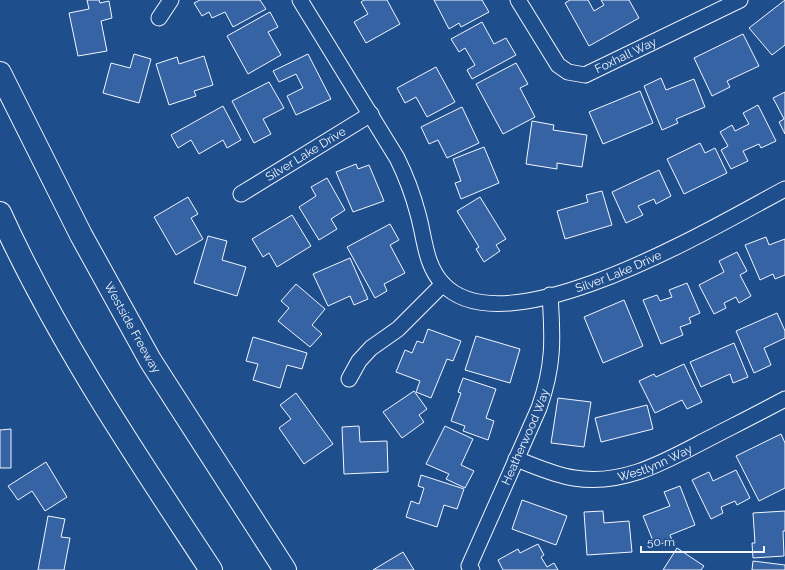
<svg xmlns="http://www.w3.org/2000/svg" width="785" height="570" viewBox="0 0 785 570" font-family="Raleway,sans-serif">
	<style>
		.building { fill: #3563a3; stroke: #f2f6ff }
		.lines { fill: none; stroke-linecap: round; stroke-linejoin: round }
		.minor-casing { stroke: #f2f6ff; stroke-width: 17 }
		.motorway-casing { stroke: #f2f6ff; stroke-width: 24 }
		.minor { stroke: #1f4e8c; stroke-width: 15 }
		.motorway { stroke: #1f4e8c; stroke-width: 22 }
		.labels { text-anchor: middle; stroke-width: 3; stroke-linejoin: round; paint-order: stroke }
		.street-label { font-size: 12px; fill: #f2f6ff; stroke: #1f4e8c }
	</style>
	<rect width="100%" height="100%" fill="#1f4e8c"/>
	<!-- building -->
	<path class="building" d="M87 0H99L100 3 109 1 112 18 101 21 107 51 78 56 69 13 89 9Z
		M200 0H260L266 9 233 27 225 12 212 18 209 12 202 16 194 3Z
		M364 0H387L400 24 366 43 354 22 368 14 361 2Z
		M434 0H482L489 12 461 27 459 23 449 29Z
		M570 0H588L594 11 604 5 601 0H629L639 18 589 46 565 3Z
		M785 0V45L772 55 749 28Z
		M270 12 278 27 268 32 281 55 248 74 227 36Z
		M482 22 494 44 506 38 516 55 472 79 467 70 475 65 465 48 459 52 451 39Z
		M743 34 759 66 727 81 730 87 712 96 694 58Z
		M134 54 151 59 139 103 103 93 111 63 130 68Z
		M308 54 331 99 296 115 287 96 303 88 296 74 279 82 273 71Z
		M204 56 213 85 194 91 196 96 169 105 156 64 177 57 179 64Z
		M516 63 528 84 520 88 535 117 503 134 476 84Z
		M436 67 455 102 427 117 416 97 405 103 397 88Z
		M661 78 666 90 694 79 705 107 676 119 678 123 662 130 644 86Z
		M269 82 284 108 263 119 271 134 254 143 232 101Z
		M640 91 653 123 603 144 589 112Z
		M785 92V134L779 122 784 119 773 98Z
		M758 105 776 141 761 148 759 144 743 151 748 161 731 169 721 150 728 146 720 132 732 125 735 131 749 124 743 113Z
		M223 106 241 140 227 148 223 140 199 154 191 140 178 148 171 135Z
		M462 107 479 143 447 158 438 140 429 144 421 127Z
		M532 121 554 125 553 130 587 135 582 167 557 163V169L526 164Z
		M700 143 705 153 715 148 727 173 684 194 667 159Z
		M484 147 499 183 461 199 455 183 461 181 453 159Z
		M356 164 358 169 369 165 384 201 353 212 336 172Z
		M659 170 671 196 656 204 654 199 638 206 643 215 626 223 612 192Z
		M327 178 345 210 331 219 337 229 319 240 299 207 316 196 311 187Z
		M602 191 612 225 565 239 557 211 588 202 586 195Z
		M188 197 198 214 191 218 203 239 176 255 154 217Z
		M480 197 506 239 496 245 500 251 484 262 476 249 479 247 457 211Z
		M292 215 311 246 277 267 269 253 263 257 252 239Z
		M390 224 399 240 390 245 405 273 384 284 387 291 375 298 347 247Z
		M208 236 227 241 222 260 246 267 237 296 194 283Z
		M766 237 769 245 785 239V275L775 279 773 274 760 280 745 245Z
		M737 252 747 271 740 275 751 296 739 303 736 297 724 303 726 308 714 314 699 285 724 272 719 261Z
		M350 258 368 299 354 305 350 296 328 306 313 274Z
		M687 283 700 313 689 318 691 323 680 327 683 335 661 344 643 300 657 295 660 301 672 297 669 290Z
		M296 284 325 309 312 325 322 334 310 347 278 321 289 308 281 301Z
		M624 300 643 346 603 363 584 317Z
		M777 313 785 331V338L764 348 771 365 754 373 736 331Z
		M428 329 461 341 453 361 447 359 431 398 416 392 420 381 396 372 405 350 412 353 417 341 423 343Z
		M476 336 520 349 510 383 465 370Z
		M253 337 307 353 302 369 287 365 280 388 253 380 258 364 246 361Z
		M734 343 748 377 733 383 730 374 701 387 690 362Z
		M684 364 702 402 687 409 682 400 655 413 639 381 654 374 656 377Z
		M463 378 496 389 486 418 494 421 488 440 463 431 465 426 451 421 461 393 458 392Z
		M414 391 427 409 419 415 424 422 402 438 383 412Z
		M296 393 333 444 304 464 279 428 291 419 280 405Z
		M558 398 591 402 584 447 551 443Z
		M647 405 653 429 601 442 595 418Z
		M359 426 360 442 387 441 388 472 344 474 342 427Z
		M445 426 473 439 461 465 474 471 465 488 446 479 449 474 426 464Z
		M11 429V468H0V430Z
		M781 434 785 443V488L759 501 736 456Z
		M46 462 67 497 45 511 32 491 18 500 8 486Z
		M736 470 750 498 737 505 735 501 721 507 723 513 711 519 692 480 709 472 713 481Z
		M421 475 464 489 457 509 444 505 437 527 406 517 411 501 419 504 424 488 418 486Z
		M680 486 695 525 670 535 672 540 655 546 643 516 670 506 664 492Z
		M522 500 567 516 556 545 512 529Z
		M603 511 604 523 629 521 632 552 587 555 584 512Z
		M785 511V531H783L784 556 753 558 752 543H755L753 513Z
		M48 516 65 519 61 537 70 538 64 570H38Z
		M538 544 544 555 541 557 547 567 554 563 558 570H503L498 560 518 549 520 553Z
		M677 548 704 566 701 570H663Z
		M403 552 414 570H373Z
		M753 561 785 565V570H752Z"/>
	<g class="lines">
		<defs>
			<g id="minor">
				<path id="s1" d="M300 0 397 158C406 176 413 195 418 214 425 239 425 265 443 284 507 352 719 224 785 189"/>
				<path id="s2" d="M518 0 558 65 568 72 585 75 740 0"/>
				<path d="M159 18 171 0"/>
				<path id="s3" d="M241 194 371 114"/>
				<path d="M349 379 359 361 371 348 398 329 443 284"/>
				<path id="s4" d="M516 459C535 466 554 475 574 478 623 486 664 462 706 440 733 426 759 413 785 399"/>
				<path id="s5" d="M472 570 469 566 539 408C554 366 553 339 550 295"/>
			</g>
			<g id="motorway">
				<path id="s6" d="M0 73 81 235 150 360 285 570"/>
				<path d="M0 213C57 339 135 454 211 570"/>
			</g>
		</defs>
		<!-- minor casing -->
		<use href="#minor" class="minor-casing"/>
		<!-- motorway casing -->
		<use href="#motorway" class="motorway-casing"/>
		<!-- minor -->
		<use href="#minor" class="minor"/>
		<!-- motorway -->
		<use href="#motorway" class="motorway"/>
	</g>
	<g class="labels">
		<!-- street labels -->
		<g class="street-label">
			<text dy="4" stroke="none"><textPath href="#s2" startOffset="151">Foxhall Way</textPath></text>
			<text dy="4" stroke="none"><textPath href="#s3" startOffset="76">Silver Lake Drive</textPath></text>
			<text dy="4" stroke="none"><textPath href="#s1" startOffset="506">Silver Lake Drive</textPath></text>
			<text dy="4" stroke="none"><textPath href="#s6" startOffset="287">Westside Freeway</textPath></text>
			<text dy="4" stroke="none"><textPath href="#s5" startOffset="146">Heatherwood Way</textPath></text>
			<text dy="4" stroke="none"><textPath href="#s4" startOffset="145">Westlynn Way</textPath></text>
		</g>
	</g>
	<!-- scale -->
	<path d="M641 546v6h123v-6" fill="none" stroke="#f2f6ff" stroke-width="2"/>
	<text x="647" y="546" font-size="12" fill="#f2f6ff" stroke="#1f4e8c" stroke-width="3" paint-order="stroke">50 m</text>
</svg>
